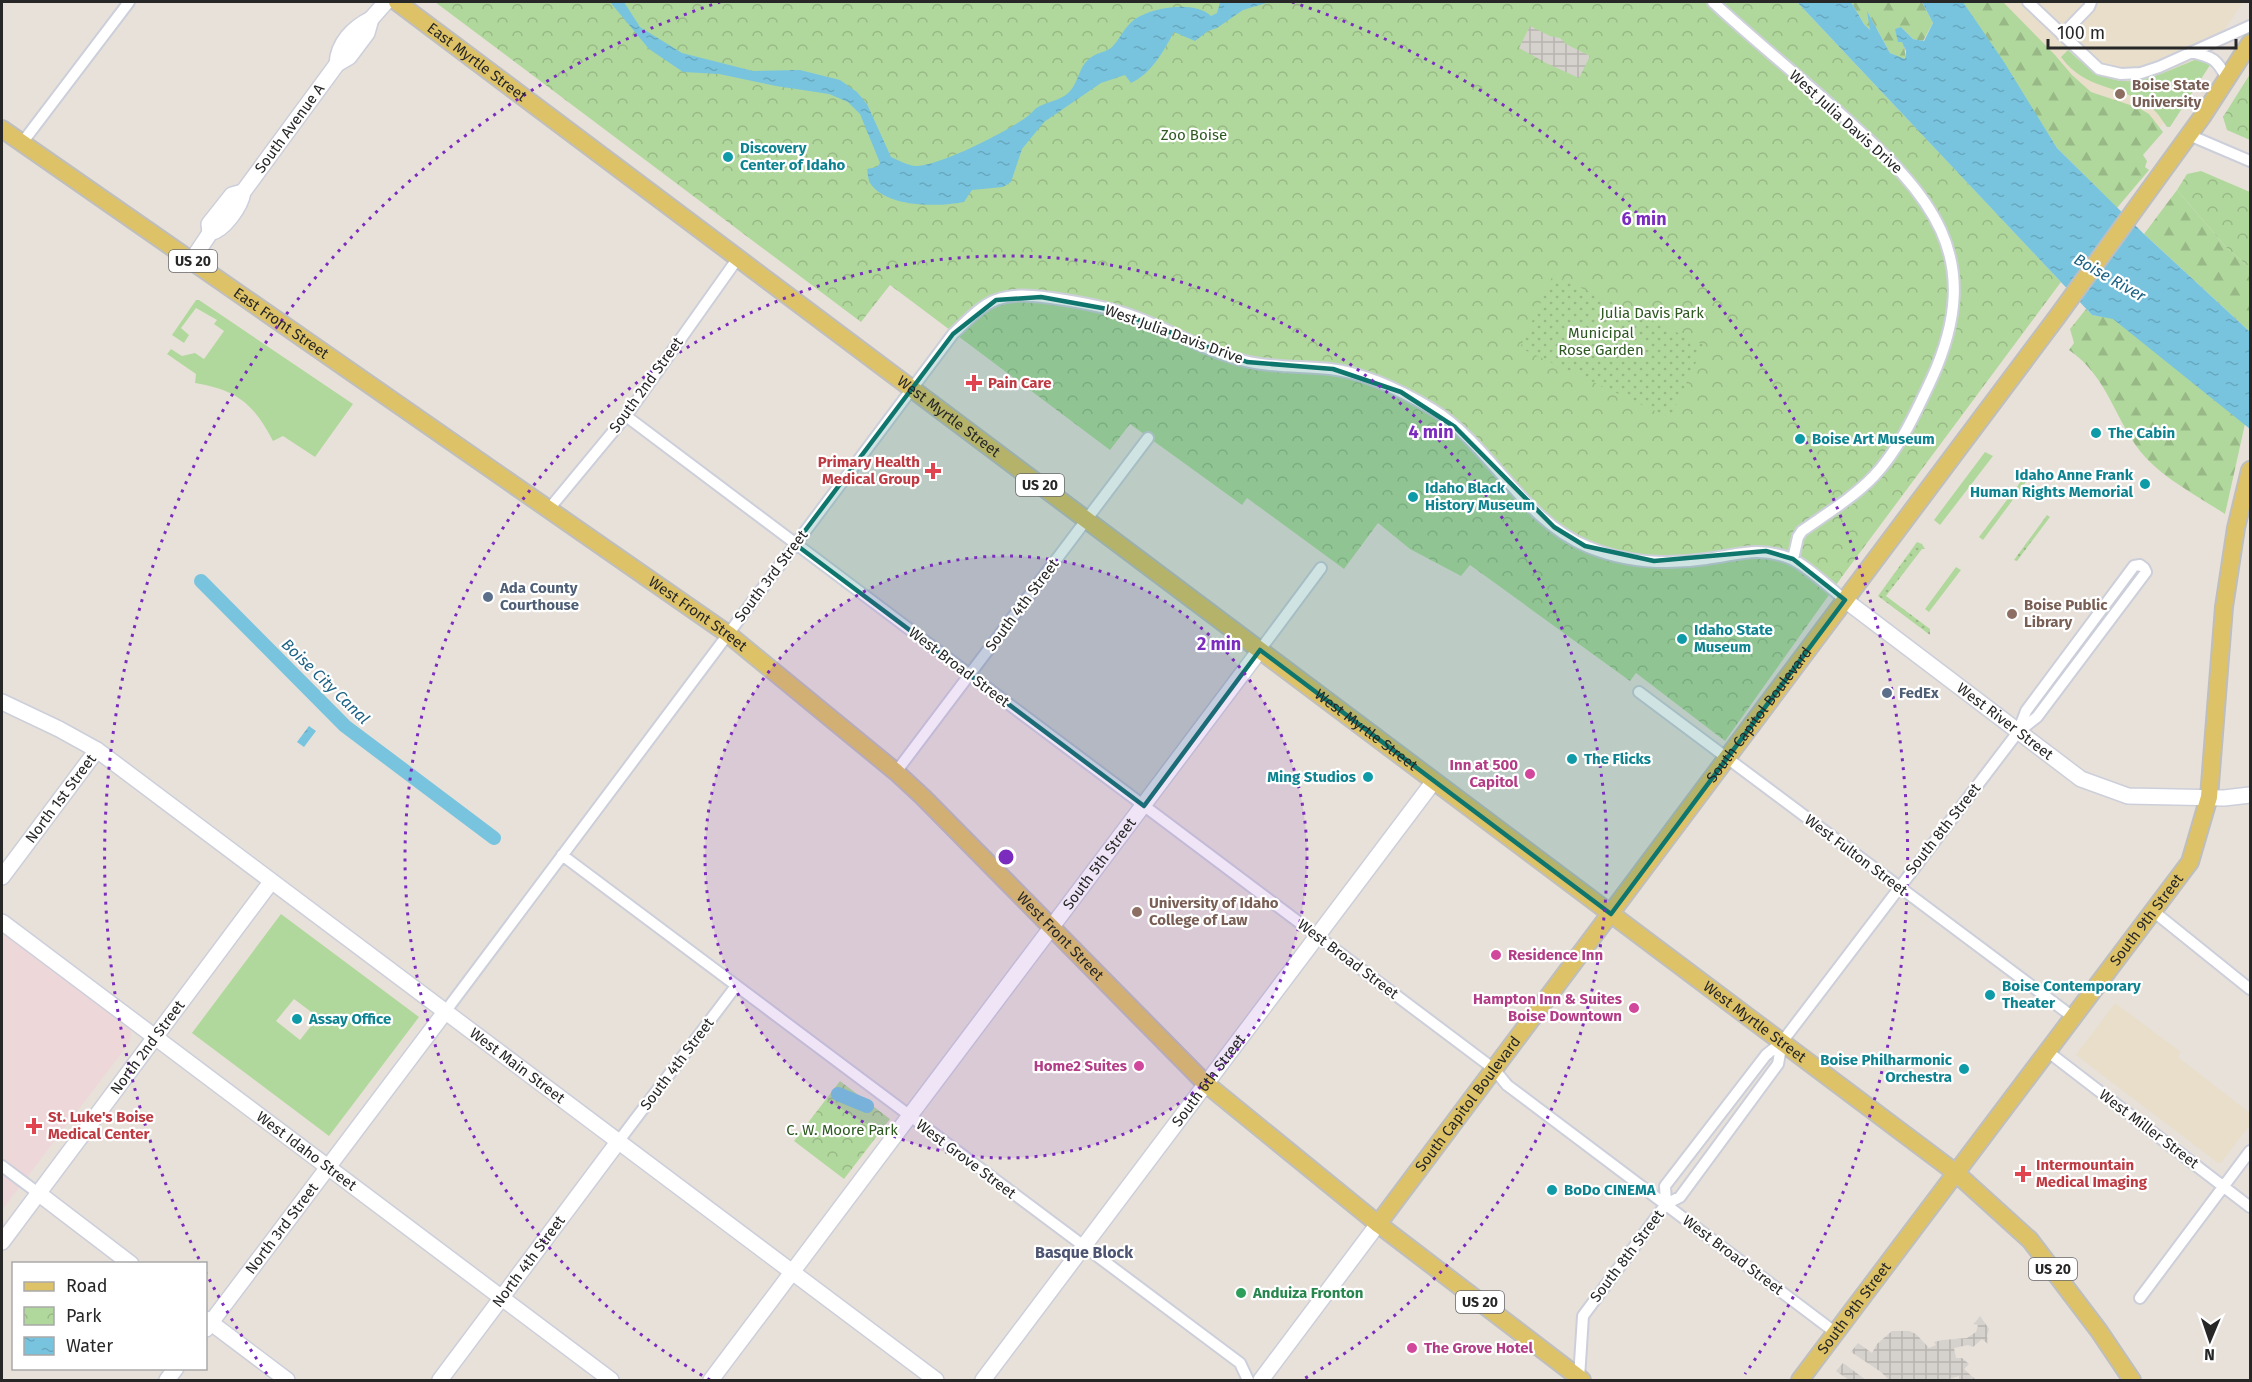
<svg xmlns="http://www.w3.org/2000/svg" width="2252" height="1382" viewBox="0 0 2252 1382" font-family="'Fira Sans',sans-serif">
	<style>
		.education { fill: #e8deca }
		.medical { fill: #eed7d9 }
		.grass { fill: #b1d89c; fill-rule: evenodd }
		.forest { fill: url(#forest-firs) }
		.park { fill: url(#park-crowns) }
		.garden { fill: url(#garden-dots) }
		.plaza { fill: url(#plaza-grid) }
		.water { fill: url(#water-ripples) }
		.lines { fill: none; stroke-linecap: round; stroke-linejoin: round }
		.canal { stroke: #78c4df; stroke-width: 14 }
		.street-casing { stroke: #cccfda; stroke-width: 14 }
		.secondary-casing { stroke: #cccfda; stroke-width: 18 }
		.primary-casing { stroke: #bebebe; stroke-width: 20 }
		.street { stroke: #fff; stroke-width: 10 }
		.secondary { stroke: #fff; stroke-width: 15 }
		.primary { stroke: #dec268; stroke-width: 16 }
		.marked { fill: #0f766e; fill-opacity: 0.2; stroke: #0f766e; stroke-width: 4.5; stroke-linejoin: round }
		.ring { fill: none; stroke: #7b2cbf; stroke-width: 3; stroke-dasharray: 3 6 }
		.education-dot { fill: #8d6e63; stroke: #fff; stroke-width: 2 }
		.culture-dot { fill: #0f9aa8; stroke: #fff; stroke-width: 2 }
		.health-dot { fill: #e0444e; stroke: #fff; stroke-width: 2 }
		.service-dot { fill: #5c6f8a; stroke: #fff; stroke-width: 2 }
		.hotel-dot { fill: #d1479c; stroke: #fff; stroke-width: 2 }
		.leisure-dot { fill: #2e9e5b; stroke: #fff; stroke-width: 2 }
		.labels { text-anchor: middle; stroke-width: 4.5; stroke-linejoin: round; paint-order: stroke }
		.shield { fill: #fff; stroke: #686868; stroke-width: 1.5 }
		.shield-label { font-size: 14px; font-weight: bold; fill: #272727 }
		.street-label { font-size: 15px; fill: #272727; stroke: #fff }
		.education-label { font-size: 15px; font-weight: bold; fill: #785e54; stroke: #fff; text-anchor: start }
		.park-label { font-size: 15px; fill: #2d5921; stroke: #fff }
		.culture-label { font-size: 15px; font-weight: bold; fill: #0d838f; stroke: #fff; text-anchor: start }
		.health-label { font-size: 15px; font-weight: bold; fill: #be3a42; stroke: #fff; text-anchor: start }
		.service-label { font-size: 15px; font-weight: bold; fill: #4e5e75; stroke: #fff; text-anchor: start }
		.hotel-label { font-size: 15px; font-weight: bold; fill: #b23c85; stroke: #fff; text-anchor: end }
		.leisure-label { font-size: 15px; font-weight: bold; fill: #27864d; stroke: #fff; text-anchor: start }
		.water-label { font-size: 16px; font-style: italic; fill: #1c6285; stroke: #fff }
		.neighbourhood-label { font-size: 16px; font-weight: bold; fill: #4d5471; stroke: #fff }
		.centre { fill: #7b2cbf; stroke: #fff; stroke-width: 3 }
		.ring-label { font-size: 18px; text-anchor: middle; font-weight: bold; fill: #7b2cbf; stroke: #fff; stroke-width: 4.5; stroke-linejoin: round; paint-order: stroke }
	</style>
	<defs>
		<pattern id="forest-firs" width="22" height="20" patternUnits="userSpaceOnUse" patternTransform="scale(1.5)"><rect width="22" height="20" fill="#b1d89c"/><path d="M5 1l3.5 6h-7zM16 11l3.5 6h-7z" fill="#98b986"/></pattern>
		<pattern id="park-crowns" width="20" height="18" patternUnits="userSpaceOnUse" patternTransform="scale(1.5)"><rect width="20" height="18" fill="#b1d89c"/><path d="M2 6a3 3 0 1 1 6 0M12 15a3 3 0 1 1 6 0" fill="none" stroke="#98b986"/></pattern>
		<pattern id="garden-dots" width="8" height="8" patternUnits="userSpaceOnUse" patternTransform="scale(1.5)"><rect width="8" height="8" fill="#b1d89c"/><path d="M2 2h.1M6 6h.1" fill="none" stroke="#98b986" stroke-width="1.8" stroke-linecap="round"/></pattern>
		<pattern id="plaza-grid" width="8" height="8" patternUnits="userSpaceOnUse" patternTransform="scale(1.5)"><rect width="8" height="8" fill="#d5d1cc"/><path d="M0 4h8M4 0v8" fill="none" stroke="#b7b3af"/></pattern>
		<pattern id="water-ripples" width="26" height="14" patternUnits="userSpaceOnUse" patternTransform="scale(1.5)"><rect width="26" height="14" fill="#78c4df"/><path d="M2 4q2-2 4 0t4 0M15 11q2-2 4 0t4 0" fill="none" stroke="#68a8bf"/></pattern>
	</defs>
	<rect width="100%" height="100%" fill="#e8e1da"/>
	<!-- education -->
	<path class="education" d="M1970 2H2243L2132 170Z
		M2115 1003 2181 1052 2178 1057 2250 1113V1125L2221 1163H2218L2076 1055Z"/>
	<!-- medical -->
	<path class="medical" d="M2 932 130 1026 131 1033 130 1042 2 1210Z"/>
	<!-- grass -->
	<path class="grass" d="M2068 50C2118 98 2141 82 2197 59L2201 58 2212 62 2170 127H2167C2161 119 2158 112 2149 106 2119 84 2086 91 2061 57Z
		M196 300H199L353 404 315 457 283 436 273 441C254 404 237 390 195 383L196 374 167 354 171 349 182 356 195 353 204 359 224 331 214 324 217 320 196 308 181 328 189 335 184 343 172 335Z
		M1985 452 1993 456 1940 525 1934 520Z
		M2022 480 2026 482 1983 540 1979 537Z
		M1956 567 1961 570 1929 612 1925 609Z
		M281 914 419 1017 329 1136 192 1033ZM294 999 318 1017 300 1040 276 1021Z"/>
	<!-- forest -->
	<path class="forest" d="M1851 2H1922L1933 23 1923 41 1913 39 1901 27C1902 38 1906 49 1905 60L1890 53 1868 13 1871 31 1864 24Z
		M1963 2H2003L2055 55 2072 75 2091 92 2139 108 2149 114 2163 132 2143 155 2147 161 2145 167 2149 170 2117 208 2057 148Z
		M2177 190 2226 247 2250 268V332L2144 234Z
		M2086 309 2092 315 2113 318 2245 424 2225 514C2199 497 2168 481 2146 458 2115 424 2110 378 2069 350L2074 343 2070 329Z"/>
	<!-- park -->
	<path class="park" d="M435 2H1797L2061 282 1841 578 1725 741 1636 673 1630 681 1470 565 1461 576 1410 549 1378 523 1344 569 1247 498 1242 505 1130 424 1110 450 890 285 861 322Z
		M2250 74V140L2227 130 2223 117Z
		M2201 171 2250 192V268L2226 247 2177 190 2187 174Z
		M840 1081 890 1119 844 1179 794 1141Z"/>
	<!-- garden -->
	<path class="garden" d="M1553 275 1704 345 1670 418 1520 348Z
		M2047 515 2050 517 2017 561 2014 560Z
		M1917 542 1922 544 1925 549H1922L1886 596 1930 629V635L1878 596Z"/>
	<!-- plaza -->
	<path class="plaza" d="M1530 26 1550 36 1560 38 1566 44 1590 56 1579 78 1546 63 1519 48Z
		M1980 1316 1989 1329 1987 1336 1988 1344 1982 1339 1973 1347 1968 1345 1954 1348 1956 1358H1962L1969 1364 1964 1369 1976 1380H1959V1376L1946 1380H1889L1881 1372 1851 1352 1858 1343 1872 1353 1877 1344 1892 1331H1909L1916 1334 1929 1348 1936 1345 1934 1342 1943 1340 1967 1338 1976 1332 1978 1325 1974 1324Z
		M1843 1363 1866 1380H1849L1836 1371Z"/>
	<!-- water -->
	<path class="water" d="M610 2H624L640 27 682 53 753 71 800 70 840 80 857 92 867 104 891 157C898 160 909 166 916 166 940 166 1008 131 1028 116 1032 113 1034 109 1038 107 1047 102 1060 100 1067 94 1077 86 1078 72 1085 63 1095 51 1104 54 1112 47 1120 39 1124 27 1135 19 1153 7 1195 0 1211 16L1217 13 1220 2H1270L1243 10 1217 28 1208 31 1195 41 1174 32C1163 52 1152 73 1131 83L1125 75 1101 83 1044 122 1022 149 1011 182 1003 187 972 190 964 202C939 207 886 208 870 183 868 180 868 173 867 169L877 167 880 163 860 114 848 102 829 94 776 86 719 74 683 72 649 49Z
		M1797 2H1851L1864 24 1870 30 1867 11 1890 53 1905 59 1906 51 1902 42H1898L1895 29 1901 27 1913 39 1924 41 1933 23 1922 2H1963L2004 62 2057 148 2144 234 2250 332V429L2113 319 2092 315Z
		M309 726 316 731 304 747 297 742Z"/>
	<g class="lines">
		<!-- canal -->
		<path class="canal" d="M201 581 345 726 494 838
			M838 1094 867 1106"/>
		<defs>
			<path id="street" d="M1713 2C1755 41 1800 77 1843 116 1931 195 1987 256 1932 378 1916 412 1900 448 1874 476 1854 497 1826 514 1802 531L1798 537 1793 559
				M2028 2 2099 69 2121 74 2141 73 2159 67 2250 26
				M2062 35 2089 7 2091 2
				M2191 52C2213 57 2217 59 2227 79
				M2189 135 2250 161
				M22 143 129 2
				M626 416 1494 1069 1507 1085 1836 1333
				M549 509 626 416 738 258
				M1260 650 1321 568
				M1639 692 2073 1017
				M896 772 1148 438
				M562 855 1240 1363 1248 1380
				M2153 911 2250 989
				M445 1012 953 334C966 322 980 306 996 300 1013 293 1033 296 1051 298 1080 302 1110 307 1138 318 1174 332 1208 352 1245 361 1272 368 1302 366 1330 369 1365 373 1402 391 1432 409 1491 445 1522 520 1588 547 1625 562 1667 565 1706 559 1738 555 1757 546 1789 558 1804 563 1831 589 1845 600
				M1782 1042 2018 732 2037 717 2146 572 2144 568 2140 565 2134 566 2026 711 2018 732
				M1782 1042 1778 1064 1680 1197 1666 1204 1665 1186 1766 1055Z
				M2047 1051 2250 1207
				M618 1142 736 986
				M2 1166 38 1193
				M2140 1298 2250 1151
				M1579 1378 1583 1316 1666 1204"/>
			<g id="secondary">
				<path d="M337 64C338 43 353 28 371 19"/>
				<path d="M210 233 209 224 232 195 243 192"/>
				<path id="s1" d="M192 260 210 233C224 230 241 206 243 192L337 64 349 57 367 33 371 19 386 2"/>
				<path id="s2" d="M1845 600 2081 779 2128 796 2224 798 2250 795"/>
				<path id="s3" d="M2 702 59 729 97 750 936 1380"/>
				<path id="s4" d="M2 877 97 750"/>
				<path id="s5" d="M2 922 611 1380"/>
				<path d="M38 1193 131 1264"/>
				<path id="s6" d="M2 1242 271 882"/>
				<path d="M206 1319 287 1380"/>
				<path id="s7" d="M206 1329 445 1012"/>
				<path d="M167 1380 176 1368"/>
				<path id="s8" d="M440 1380 618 1142"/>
				<path id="s9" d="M711 1380 1260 650"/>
				<path id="s10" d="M983 1380 1434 781"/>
				<path d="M1261 1380 1378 1224"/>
			</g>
			<g id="primary">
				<path id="s11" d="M397 2 1956 1173 2030 1240 2099 1331 2132 1380"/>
				<path id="s12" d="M2 129 728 634 896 772 923 797 1205 1083 1378 1224 1582 1380"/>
				<path id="s13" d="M1378 1224 2057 317 2202 117 2250 43"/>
				<path id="s14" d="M1800 1380 2190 862 2209 797 2224 607 2236 528 2250 470"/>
			</g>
		</defs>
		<!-- street casing -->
		<use href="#street" class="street-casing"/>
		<!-- secondary casing -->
		<use href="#secondary" class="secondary-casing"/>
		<!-- primary casing -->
		<use href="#primary" class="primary-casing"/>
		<!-- street -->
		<use href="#street" class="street"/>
		<!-- secondary -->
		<use href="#secondary" class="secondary"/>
		<!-- primary -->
		<use href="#primary" class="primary"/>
	</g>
	<!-- marked area -->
	<path class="marked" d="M1041 297 1113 310 1247 362 1333 369 1401 392 1455 427 1554 527 1585 546 1654 561 1766 551 1793 559 1845 600 1611 914 1260 650 1144 806 795 544 953 334 996 300Z"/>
	<!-- distance rings -->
	<circle cx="1006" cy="857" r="301" fill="#7b2cbf" fill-opacity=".12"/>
	<g class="ring">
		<circle cx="1006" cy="857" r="301"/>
		<path d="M710 1380A601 601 0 1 1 1302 1380"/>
		<path d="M267 1374A902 902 0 0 1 206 1273M199 1259A902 902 0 0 1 720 2M1292 2A902 902 0 0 1 1745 1374"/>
	</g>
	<!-- markers -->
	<g class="education-dot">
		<circle cx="2120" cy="94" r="6"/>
		<circle cx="2012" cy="614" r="6"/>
		<circle cx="1137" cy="912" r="6"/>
	</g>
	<g class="culture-dot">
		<circle cx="728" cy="157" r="6"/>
		<circle cx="2096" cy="433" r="6"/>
		<circle cx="1800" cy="439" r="6"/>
		<circle cx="2145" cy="484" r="6"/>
		<circle cx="1413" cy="497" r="6"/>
		<circle cx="1682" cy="639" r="6"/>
		<circle cx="1572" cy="759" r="6"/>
		<circle cx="1368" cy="777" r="6"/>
		<circle cx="1990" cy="995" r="6"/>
		<circle cx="297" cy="1019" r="6"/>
		<circle cx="1964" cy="1069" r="6"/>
		<circle cx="1552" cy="1190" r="6"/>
	</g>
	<g class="health-dot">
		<path d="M971 374h6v6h6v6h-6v6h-6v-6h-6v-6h6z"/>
		<path d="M930 462h6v6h6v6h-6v6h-6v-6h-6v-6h6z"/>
		<path d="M31 1117h6v6h6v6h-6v6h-6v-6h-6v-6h6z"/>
		<path d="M2020 1165h6v6h6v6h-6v6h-6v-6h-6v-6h6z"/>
	</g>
	<g class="service-dot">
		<circle cx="488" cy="597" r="6"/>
		<circle cx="1887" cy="693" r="6"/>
	</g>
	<g class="hotel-dot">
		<circle cx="1530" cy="774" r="6"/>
		<circle cx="1496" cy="955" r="6"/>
		<circle cx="1634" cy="1008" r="6"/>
		<circle cx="1139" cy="1066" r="6"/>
		<circle cx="1412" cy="1348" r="6"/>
	</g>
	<circle class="leisure-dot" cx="1241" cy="1293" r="6"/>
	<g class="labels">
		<!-- shield labels -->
		<g class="shield">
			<rect x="169" y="250" width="48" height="22" rx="4.5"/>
			<rect x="1016" y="474" width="48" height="22" rx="4.5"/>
			<rect x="2029" y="1258" width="48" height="22" rx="4.5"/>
			<rect x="1456" y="1291" width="48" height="22" rx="4.5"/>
		</g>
		<g class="shield-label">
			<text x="193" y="266">US 20</text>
			<text x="1040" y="490">US 20</text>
			<text x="2053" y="1274">US 20</text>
			<text x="1480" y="1307">US 20</text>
		</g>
		<!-- street labels -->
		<g class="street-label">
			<text dy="5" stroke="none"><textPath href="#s11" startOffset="100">East Myrtle Street</textPath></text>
			<text transform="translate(1846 122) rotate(42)" y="5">West Julia Davis Drive</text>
			<text dy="5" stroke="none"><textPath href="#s1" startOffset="166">South Avenue A</textPath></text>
			<text dy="5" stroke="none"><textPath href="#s12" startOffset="340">East Front Street</textPath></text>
			<text transform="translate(1174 334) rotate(20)" y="5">West Julia Davis Drive</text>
			<text transform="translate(646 385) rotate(-54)" y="5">South 2nd Street</text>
			<text dy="5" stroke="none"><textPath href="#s11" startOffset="690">West Myrtle Street</textPath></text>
			<text transform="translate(771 576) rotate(-53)" y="5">South 3rd Street</text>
			<text transform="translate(1022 605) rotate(-53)" y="5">South 4th Street</text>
			<text dy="5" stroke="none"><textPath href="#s12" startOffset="848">West Front Street</textPath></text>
			<text transform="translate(959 667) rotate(37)" y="5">West Broad Street</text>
			<text dy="5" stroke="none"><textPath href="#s13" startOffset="636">South Capitol Boulevard</textPath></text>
			<text dy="5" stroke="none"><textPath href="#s2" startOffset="201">West River Street</textPath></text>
			<text dy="5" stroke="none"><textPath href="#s11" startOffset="1212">West Myrtle Street</textPath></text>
			<text dy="5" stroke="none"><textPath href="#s4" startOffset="98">North 1st Street</textPath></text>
			<text transform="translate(1943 829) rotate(-52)" y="5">South 8th Street</text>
			<text transform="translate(1856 855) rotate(37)" y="5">West Fulton Street</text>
			<text dy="5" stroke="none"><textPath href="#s9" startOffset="646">South 5th Street</textPath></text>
			<text dy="5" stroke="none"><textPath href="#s14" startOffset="576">South 9th Street</textPath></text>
			<text dy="5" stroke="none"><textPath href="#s12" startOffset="1334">West Front Street</textPath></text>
			<text transform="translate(1348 959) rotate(37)" y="5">West Broad Street</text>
			<text dy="5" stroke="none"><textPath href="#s11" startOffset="1698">West Myrtle Street</textPath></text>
			<text dy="5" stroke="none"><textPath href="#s6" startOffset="243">North 2nd Street</textPath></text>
			<text transform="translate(677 1064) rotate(-53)" y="5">South 4th Street</text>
			<text dy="5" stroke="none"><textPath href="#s3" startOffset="632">West Main Street</textPath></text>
			<text dy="5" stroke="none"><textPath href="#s10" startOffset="375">South 6th Street</textPath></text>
			<text dy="5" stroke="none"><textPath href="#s13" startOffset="150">South Capitol Boulevard</textPath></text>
			<text transform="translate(2149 1129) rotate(37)" y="5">West Miller Street</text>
			<text dy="5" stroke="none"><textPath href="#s5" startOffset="381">West Idaho Street</textPath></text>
			<text transform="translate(966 1159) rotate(37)" y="5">West Grove Street</text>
			<text dy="5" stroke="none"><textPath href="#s7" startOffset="126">North 3rd Street</textPath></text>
			<text transform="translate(1733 1255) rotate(37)" y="5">West Broad Street</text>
			<text transform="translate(1627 1256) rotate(-53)" y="5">South 8th Street</text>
			<text dy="5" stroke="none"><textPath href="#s8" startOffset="148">North 4th Street</textPath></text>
			<text dy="5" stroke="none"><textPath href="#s14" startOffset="90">South 9th Street</textPath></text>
		</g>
		<!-- education labels -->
		<g class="education-label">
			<text x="2132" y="90">Boise State<tspan x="2132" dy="17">University</tspan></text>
			<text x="2024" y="610">Boise Public<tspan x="2024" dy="17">Library</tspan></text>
			<text x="1149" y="908">University of Idaho<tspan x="1149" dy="17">College of Law</tspan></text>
		</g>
		<!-- park labels -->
		<g class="park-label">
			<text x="1194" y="140">Zoo Boise</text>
			<text x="1652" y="318">Julia Davis Park</text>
			<text x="1601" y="338">Municipal<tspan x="1601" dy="17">Rose Garden</tspan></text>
			<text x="842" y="1135">C. W. Moore Park</text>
		</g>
		<!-- culture labels -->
		<g class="culture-label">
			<text x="740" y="153">Discovery<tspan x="740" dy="17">Center of Idaho</tspan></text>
			<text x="2108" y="438">The Cabin</text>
			<text x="1812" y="444">Boise Art Museum</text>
			<text x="2133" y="480" text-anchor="end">Idaho Anne Frank<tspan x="2133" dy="17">Human Rights Memorial</tspan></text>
			<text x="1425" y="493">Idaho Black<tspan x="1425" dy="17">History Museum</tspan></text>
			<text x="1694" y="635">Idaho State<tspan x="1694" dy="17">Museum</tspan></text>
			<text x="1584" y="764">The Flicks</text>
			<text x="1356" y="782" text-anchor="end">Ming Studios</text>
			<text x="2002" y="991">Boise Contemporary<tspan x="2002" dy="17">Theater</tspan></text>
			<text x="309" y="1024">Assay Office</text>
			<text x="1952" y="1065" text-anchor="end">Boise Philharmonic<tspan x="1952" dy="17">Orchestra</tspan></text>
			<text x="1564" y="1195">BoDo CINEMA</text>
		</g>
		<!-- health labels -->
		<g class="health-label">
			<text x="988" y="388">Pain Care</text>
			<text x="920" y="467" text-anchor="end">Primary Health<tspan x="920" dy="17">Medical Group</tspan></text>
			<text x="48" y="1122">St. Luke's Boise<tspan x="48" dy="17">Medical Center</tspan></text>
			<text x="2036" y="1170">Intermountain<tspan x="2036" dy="17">Medical Imaging</tspan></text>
		</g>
		<!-- service labels -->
		<g class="service-label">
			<text x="500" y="593">Ada County<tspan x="500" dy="17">Courthouse</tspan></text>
			<text x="1899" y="698">FedEx</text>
		</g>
		<!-- hotel labels -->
		<g class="hotel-label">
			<text x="1518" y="770">Inn at 500<tspan x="1518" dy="17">Capitol</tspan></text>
			<text x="1508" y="960" text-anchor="start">Residence Inn</text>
			<text x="1622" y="1004">Hampton Inn &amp; Suites<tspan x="1622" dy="17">Boise Downtown</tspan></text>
			<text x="1127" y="1071">Home2 Suites</text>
			<text x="1424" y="1353" text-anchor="start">The Grove Hotel</text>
		</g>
		<!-- leisure labels -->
		<g class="leisure-label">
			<text x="1253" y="1298">Anduiza Fronton</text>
		</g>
		<!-- water labels -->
		<g class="water-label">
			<text transform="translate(2110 277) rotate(30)" y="6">Boise River</text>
			<text transform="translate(326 681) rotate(44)" y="6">Boise City Canal</text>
		</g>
		<!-- neighbourhood labels -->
		<g class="neighbourhood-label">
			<text x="1084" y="1258">Basque Block</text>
		</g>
	</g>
	<circle cx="1006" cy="857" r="9" class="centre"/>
	<g class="ring-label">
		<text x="1644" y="225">6 min</text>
		<text x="1431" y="438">4 min</text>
		<text x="1219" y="650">2 min</text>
	</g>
	<!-- border -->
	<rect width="2252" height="1382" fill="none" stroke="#272727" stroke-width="6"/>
	<!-- legend -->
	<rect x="12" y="1262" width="195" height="108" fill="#ffffff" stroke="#a9a9a9" stroke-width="1.5"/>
	<rect x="24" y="1282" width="30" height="9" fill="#dec268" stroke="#a9a9a9" stroke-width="1.5"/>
	<text x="66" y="1292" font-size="18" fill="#272727">Road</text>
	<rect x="24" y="1307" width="30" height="18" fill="url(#park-crowns)" stroke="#a9a9a9" stroke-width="1.5"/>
	<text x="66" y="1322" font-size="18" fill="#272727">Park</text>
	<rect x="24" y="1337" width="30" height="18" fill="url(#water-ripples)" stroke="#a9a9a9" stroke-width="1.5"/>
	<text x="66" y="1352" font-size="18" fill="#272727">Water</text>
	<!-- north arrow -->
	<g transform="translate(2210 1340) rotate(182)" stroke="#ffffff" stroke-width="4.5" paint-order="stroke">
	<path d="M0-4.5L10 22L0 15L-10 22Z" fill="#272727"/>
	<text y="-9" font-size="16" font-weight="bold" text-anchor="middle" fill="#272727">N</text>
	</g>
	<!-- scale -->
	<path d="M2048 39v9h188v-9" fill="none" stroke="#272727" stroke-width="3"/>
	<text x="2057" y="39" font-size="18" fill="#272727" stroke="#ffffff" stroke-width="4.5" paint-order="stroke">100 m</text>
</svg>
